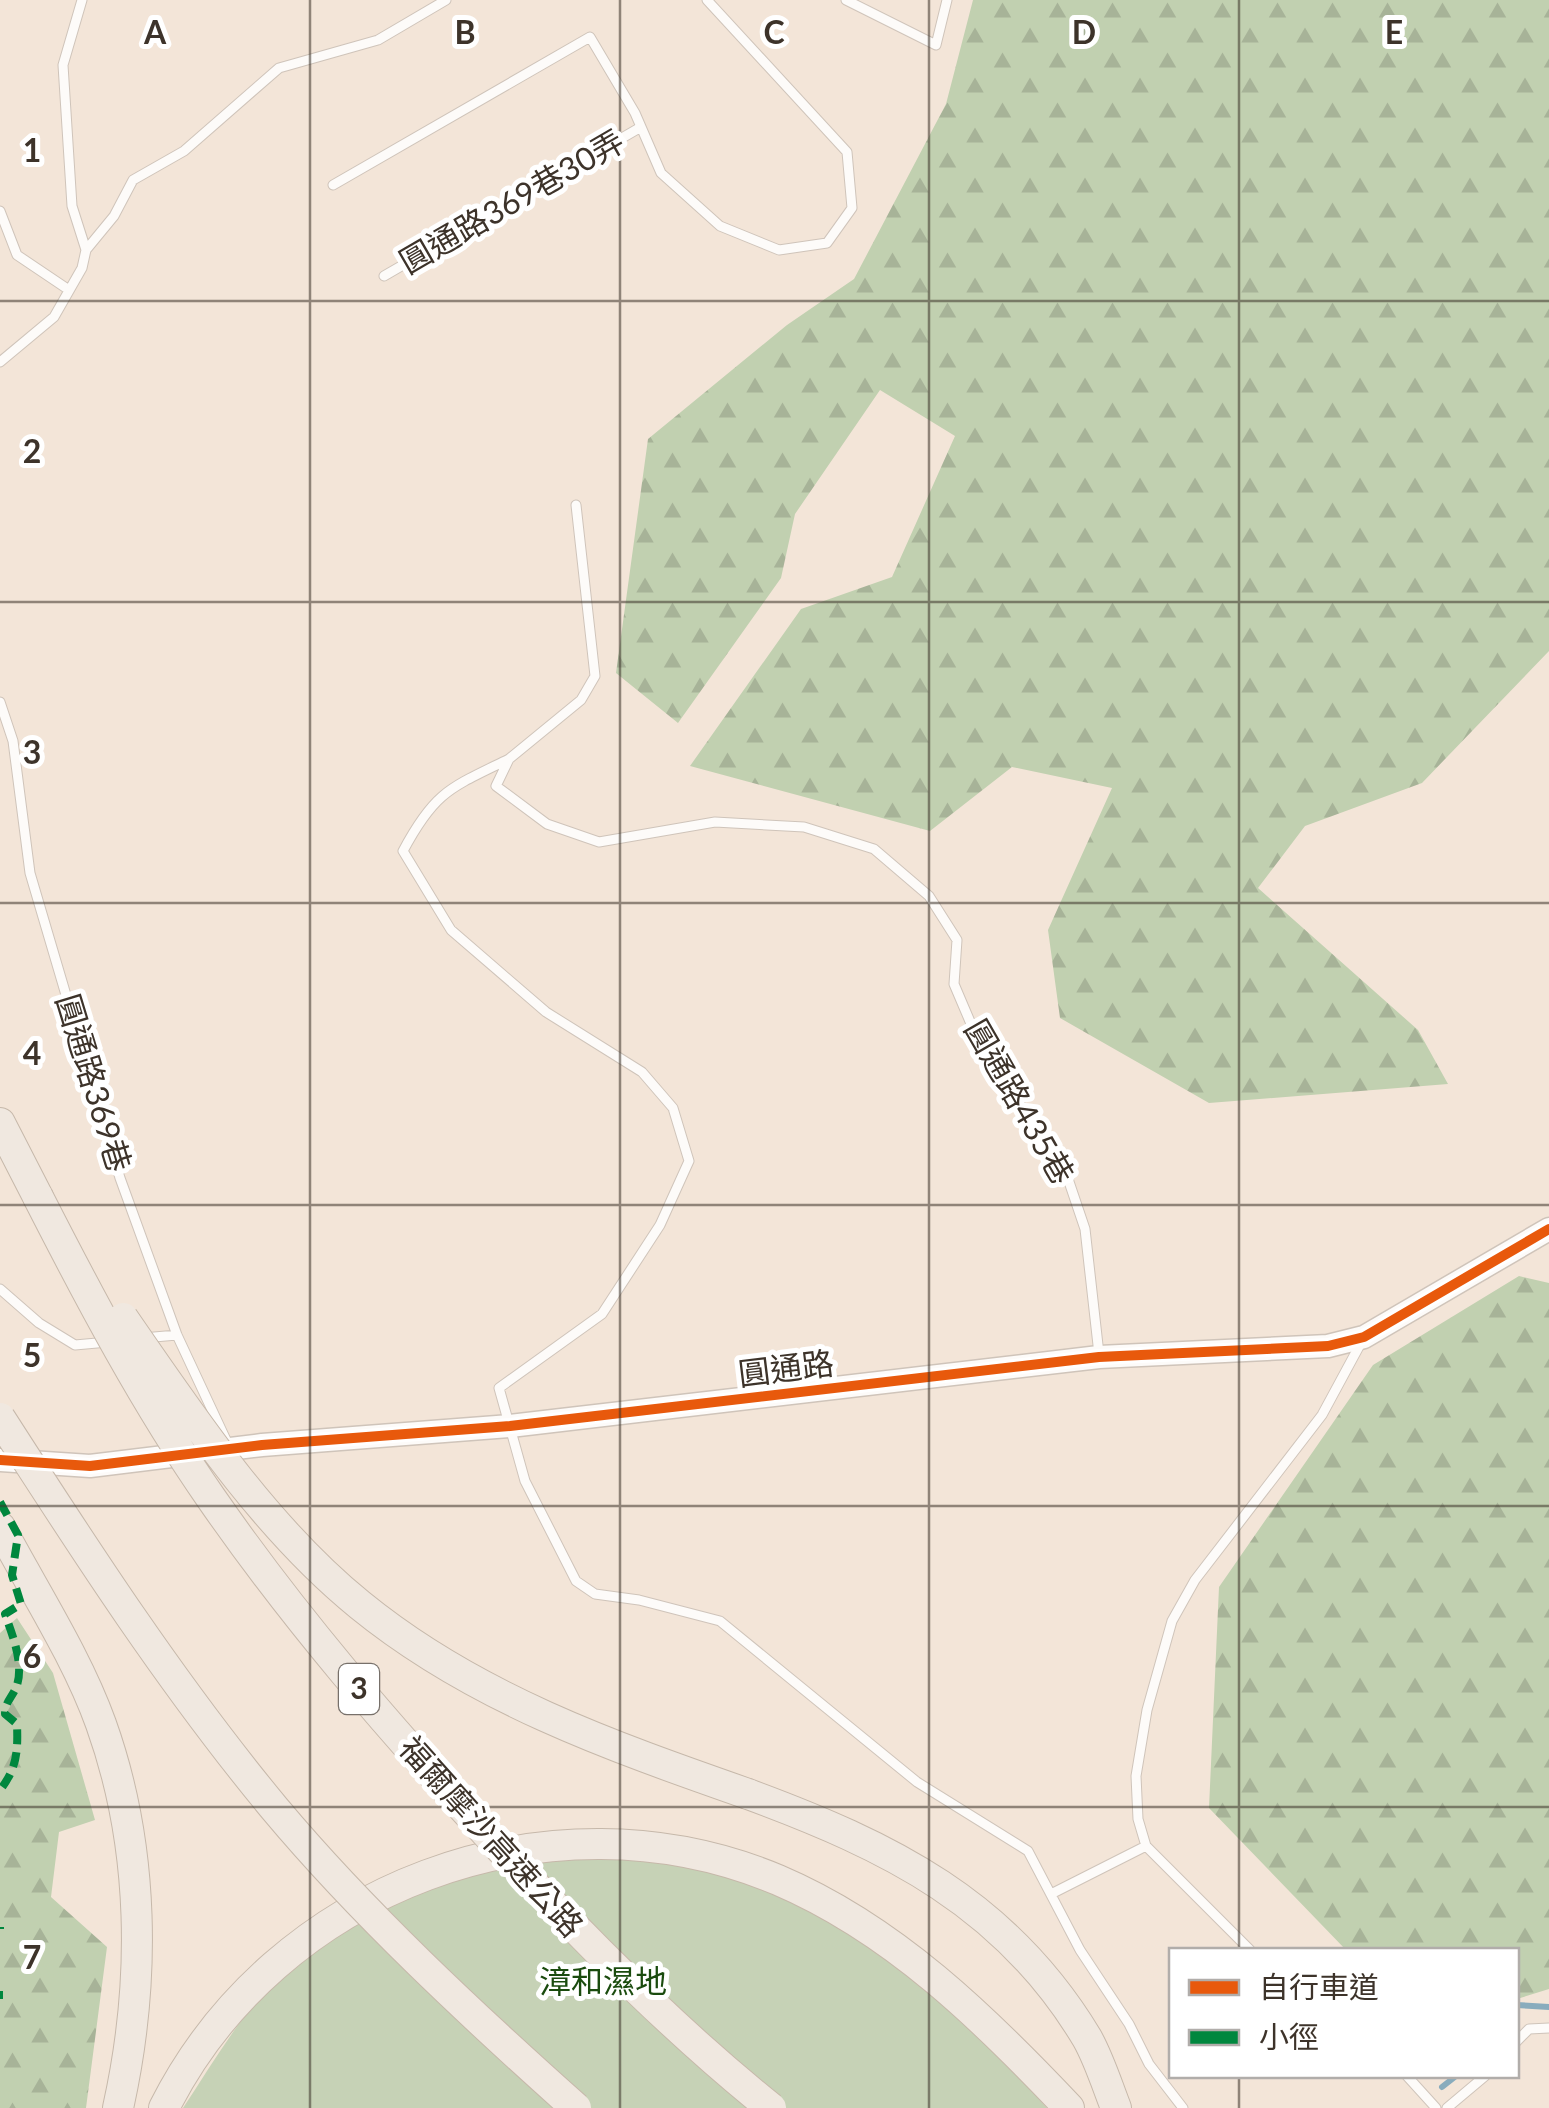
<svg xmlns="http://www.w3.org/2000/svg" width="1549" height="2108" viewBox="0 0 1549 2108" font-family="Lato,'Noto Sans TC',sans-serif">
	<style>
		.forest { fill: url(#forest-firs) }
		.park { fill: #c6d2b6 }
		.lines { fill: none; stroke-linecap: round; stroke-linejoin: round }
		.stream { stroke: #89acbd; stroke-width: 6 }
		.lane-casing { stroke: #cfc4ba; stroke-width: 11 }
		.secondary-casing { stroke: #cfc4ba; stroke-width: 25 }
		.highway-casing { stroke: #c6b8aa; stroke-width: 32 }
		.lane { stroke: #fdfbf9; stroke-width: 9 }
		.secondary { stroke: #fdfbf9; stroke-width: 22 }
		.highway { stroke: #f0e8e0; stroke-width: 30 }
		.highway-bridge-casing { stroke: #c6b8aa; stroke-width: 32; stroke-linecap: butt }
		.highway-bridge { stroke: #f0e8e0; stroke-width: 30 }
		.quiet { stroke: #00873e; stroke-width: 8; stroke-dasharray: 15 8; stroke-linecap: butt }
		.cycleway-casing { stroke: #fff; stroke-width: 16 }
		.cycleway { stroke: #e8590c; stroke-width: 10 }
		.grid { fill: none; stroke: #3d332a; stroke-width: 2.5; stroke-opacity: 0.55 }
		.labels { text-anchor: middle; stroke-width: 10; stroke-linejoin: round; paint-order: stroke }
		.shield { fill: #fff; stroke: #77706a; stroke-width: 2.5 }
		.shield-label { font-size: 30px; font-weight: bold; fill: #3d332a }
		.street-label { font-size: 32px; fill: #3d332a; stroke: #fff }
		.park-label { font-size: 32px; fill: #1a4b0e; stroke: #fff }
		.grid-label { font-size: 32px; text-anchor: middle; font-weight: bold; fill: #3d332a; stroke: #fff; stroke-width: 10; stroke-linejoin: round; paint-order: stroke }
	</style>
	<defs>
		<pattern id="forest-firs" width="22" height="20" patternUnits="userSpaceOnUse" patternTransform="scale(2.5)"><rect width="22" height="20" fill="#c1d0b0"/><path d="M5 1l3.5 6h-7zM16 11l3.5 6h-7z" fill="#a7b398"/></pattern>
	</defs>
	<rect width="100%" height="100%" fill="#f3e5d8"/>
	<!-- forest -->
	<path class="forest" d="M973 0H1549V651L1422 783 1305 826 1258 888 1418 1030 1448 1084 1209 1103 1060 1018 1048 930 1112 788 1012 767 930 831 690 766 801 609 892 577 955 436 880 390 795 514 781 578 678 723 616 673 648 439 787 325 854 279 946 104Z
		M1519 1276 1549 1283V1989L1517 1999 1516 1950H1346L1209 1808 1219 1587 1373 1365Z
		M17 1618 53 1673 95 1820 59 1832 51 1897 107 1947 86 2108H0V1633Z"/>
	<!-- park -->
	<path class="park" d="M522 1857C565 1858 610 1854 653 1859 813 1878 943 1993 1047 2108H183C215 2060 245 2006 289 1968 356 1909 439 1884 522 1857Z"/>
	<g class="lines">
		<!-- stream -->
		<path class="stream" d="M1516 2005 1549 2007
			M1442 2087 1456 2076"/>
		<defs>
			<path id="lane" d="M846 0 936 45 947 0
				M333 185 590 37 635 113 661 173 720 226 779 250 827 243 852 208 847 152 707 0
				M0 211 17 255 69 290
				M86 250 114 216 133 180 184 151 279 68 378 40 446 0
				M384 276 641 127
				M0 362 54 317 82 268 86 250 72 206 63 65 82 0
				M0 702 13 741 30 873 120 1178 177 1335 226 1440
				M509 759 581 700 595 676 576 505
				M0 1289 39 1323 75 1345 108 1342
				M143 1338 177 1335
				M1099 1354 1085 1229 1064 1167 983 1052 954 984 957 940 929 896 874 849 804 827 715 822 599 842 547 824 496 786 509 759C450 788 435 791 403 851L451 930 546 1012 642 1072 673 1108 689 1161 660 1225 602 1314 499 1388 525 1481 576 1581 595 1594 639 1600 720 1621 917 1782 1028 1851 1080 1950 1129 2024 1149 2064 1183 2108
				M1053 1893 1146 1846
				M1250 1950 1146 1846 1138 1819 1136 1776 1147 1710 1172 1621 1195 1580 1322 1415 1362 1341
				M1516 2042 1529 2029 1549 2028
				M1407 2076 1436 2108
				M1447 2108 1485 2076"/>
			<path id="secondary" d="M0 1460 90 1466 262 1445 510 1426 1099 1357 1328 1346 1364 1337 1549 1229"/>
			<path id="highway" d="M0 1123 38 1197
				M0 1527C34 1591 77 1657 101 1724 145 1847 146 1982 118 2108
				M748 1794C889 1846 1006 1903 1087 2038 1099 2059 1107 2085 1116 2108
				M164 2108C275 1887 549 1784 778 1880 893 1929 985 2019 1069 2108"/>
		</defs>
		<!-- lane casing -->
		<use href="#lane" class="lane-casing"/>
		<!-- secondary casing -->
		<use href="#secondary" class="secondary-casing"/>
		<!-- highway casing -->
		<use href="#highway" class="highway-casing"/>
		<!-- lane -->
		<use href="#lane" class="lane"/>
		<!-- secondary -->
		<use href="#secondary" class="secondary"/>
		<!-- highway -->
		<use href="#highway" class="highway"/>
		<defs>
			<path id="highway-bridge" d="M38 1197C90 1299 145 1403 211 1498 294 1618 390 1729 489 1836 577 1933 669 2026 771 2108
				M123 1318C192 1418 265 1528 360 1605 474 1698 611 1746 748 1794
				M0 1418C86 1552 173 1686 275 1809 362 1913 474 2017 576 2108"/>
		</defs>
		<!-- highway-bridge casing -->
		<use href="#highway-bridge" class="highway-bridge-casing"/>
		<!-- highway-bridge -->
		<use href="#highway-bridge" class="highway-bridge"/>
		<!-- quiet -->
		<path class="quiet" d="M0 1502 18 1535 12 1575 21 1604 5 1614C12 1634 24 1663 17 1685 13 1697 5 1701 5 1714L17 1724C18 1752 17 1768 0 1790
			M0 1927V1929
			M0 1995H3"/>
		<defs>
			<path id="cycleway" d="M0 1460 90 1466 262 1445 510 1426 1099 1357 1328 1346 1364 1337 1549 1229"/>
		</defs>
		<!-- cycleway casing -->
		<use href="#cycleway" class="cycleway-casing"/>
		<!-- cycleway -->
		<use href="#cycleway" class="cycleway"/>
	</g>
	<!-- grid -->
	<path class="grid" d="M310 0V2108M620 0V2108M929 0V2108M1239 0V1950M0 301H1549M0 602H1549M0 903H1549M0 1205H1549M0 1506H1549M0 1807H1549M1239 2076V2108"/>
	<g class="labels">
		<!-- shield labels -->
		<rect class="shield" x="339" y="1664" width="40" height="50" rx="8"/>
		<g class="shield-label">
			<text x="359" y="1699">3</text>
		</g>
		<!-- street labels -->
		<g class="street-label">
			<text transform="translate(512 202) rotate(-30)" y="11">圓通路369巷30弄</text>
			<text transform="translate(93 1083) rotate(73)" y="11">圓通路369巷</text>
			<text transform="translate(1019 1102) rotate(60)" y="11">圓通路435巷</text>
			<text transform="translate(786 1369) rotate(-7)" y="11">圓通路</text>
			<text transform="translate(491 1837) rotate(48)" y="11">福爾摩沙高速公路</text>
		</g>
		<!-- park labels -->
		<g class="park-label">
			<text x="603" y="1993">漳和濕地</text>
		</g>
	</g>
	<g class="grid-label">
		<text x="155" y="44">A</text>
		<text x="465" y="44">B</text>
		<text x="774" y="44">C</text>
		<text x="1084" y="44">D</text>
		<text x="1394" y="44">E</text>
		<text x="32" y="162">1</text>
		<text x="32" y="463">2</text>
		<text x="32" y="764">3</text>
		<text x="32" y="1065">4</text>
		<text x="32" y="1367">5</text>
		<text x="32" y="1668">6</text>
		<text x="32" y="1969">7</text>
	</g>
	<!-- legend -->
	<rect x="1169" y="1948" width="350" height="130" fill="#ffffff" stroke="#b1adaa" stroke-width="2.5"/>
	<rect x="1189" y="1980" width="50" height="15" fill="#e8590c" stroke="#b1adaa" stroke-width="2.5"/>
	<text x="1259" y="1998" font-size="30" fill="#3d332a">自行車道</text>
	<rect x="1189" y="2030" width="50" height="15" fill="#00873e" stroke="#b1adaa" stroke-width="2.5"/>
	<text x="1259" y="2048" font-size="30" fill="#3d332a">小徑</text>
</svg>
